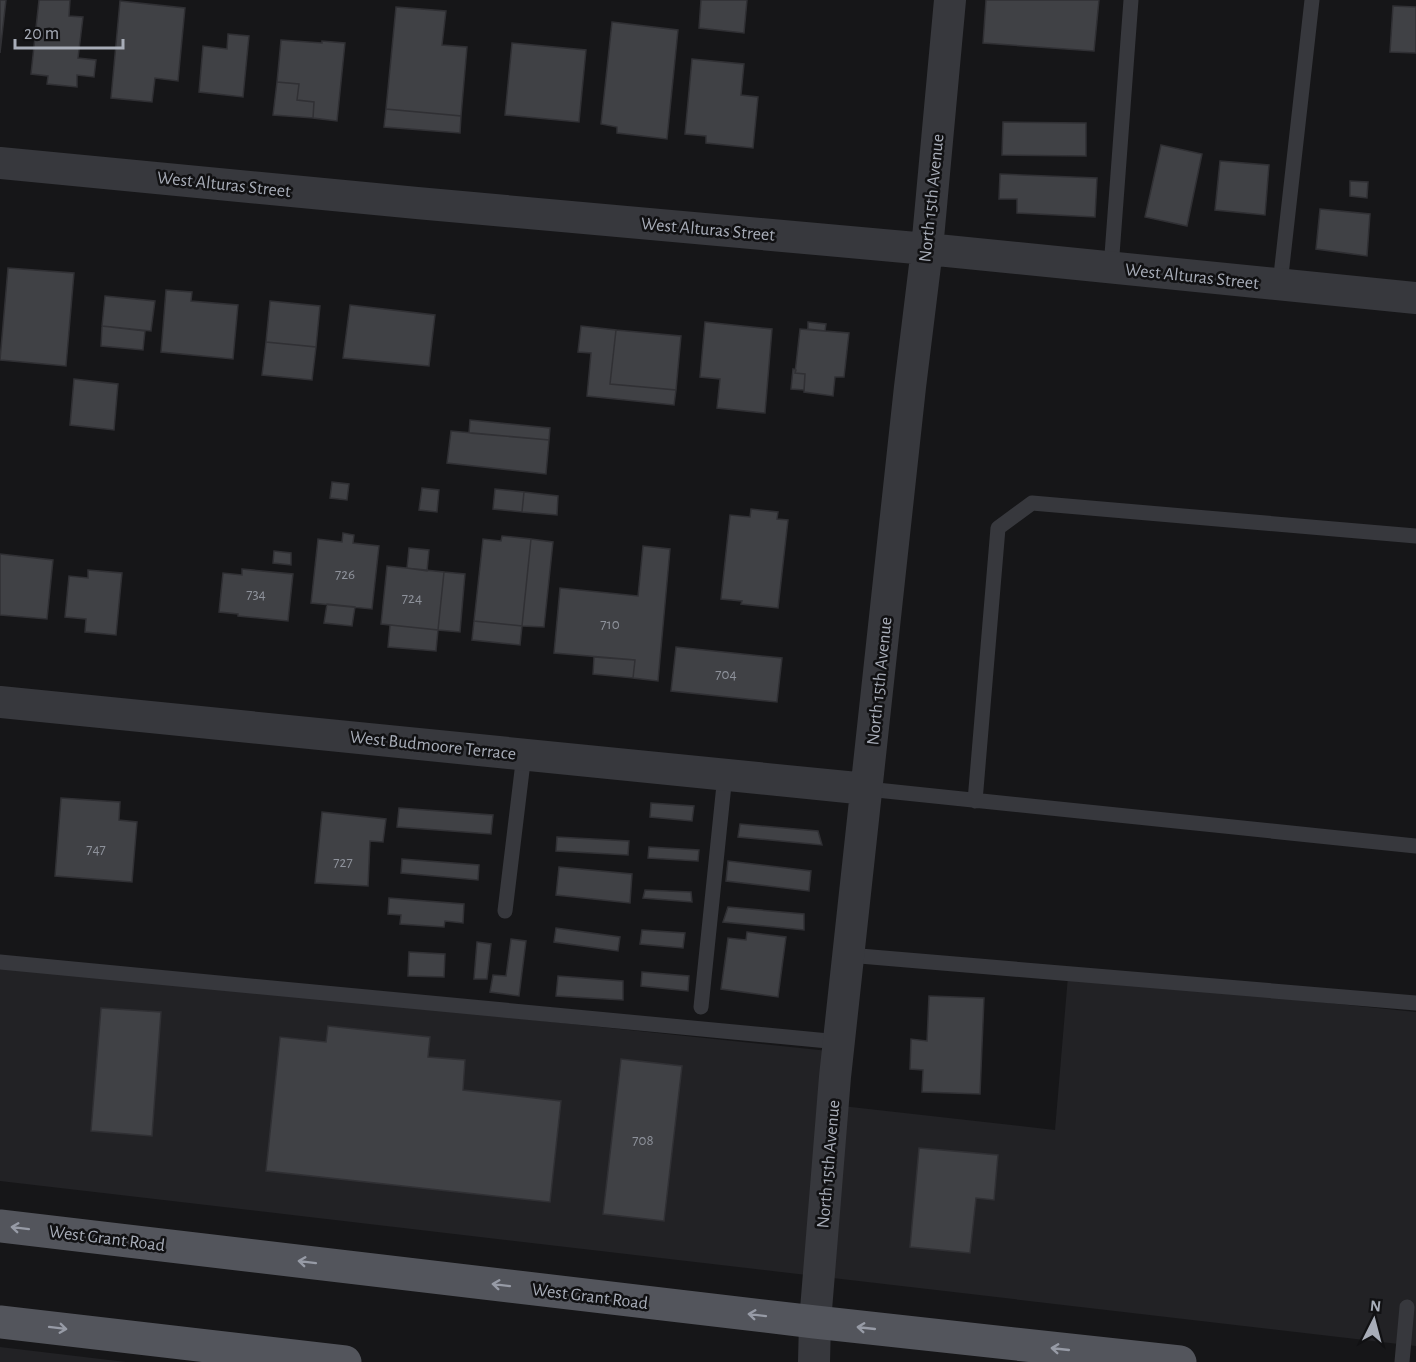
<svg xmlns="http://www.w3.org/2000/svg" width="1416" height="1362" viewBox="0 0 1416 1362" font-family="'Alegreya Sans',sans-serif">
	<style>
		.built { fill: #222225 }
		.building { fill: #404145; stroke: #303034; stroke-width: 1.5 }
		.lines { fill: none; stroke-linecap: round; stroke-linejoin: round }
		.service { stroke: #37383d; stroke-width: 15 }
		.minor { stroke: #37383d; stroke-width: 32 }
		.primary { stroke: #53555c; stroke-width: 33 }
		.oneway { stroke: #979ba6 }
		.labels { text-anchor: middle; stroke-width: 5; stroke-linejoin: round; paint-order: stroke }
		.number-label { font-size: 15px; fill: #8e929b }
		.street-label { font-size: 18px; fill: #a8adb8; stroke: #111113 }
	</style>
	<rect width="100%" height="100%" fill="#161618"/>
	<!-- built -->
	<path class="built" d="M0 964 838 1052 833 1105 1055 1130 1068 976 1416 1012V1346L0 1181Z
		M0 1347 126 1362H0Z"/>
	<!-- building -->
	<path class="building" d="M0 0H6L0 53Z
		M39 0H70L69 16 83 17 78 58 96 60 94 77 77 75V87L47 84 48 76 31 74Z
		M701 0H747L744 33 699 28Z
		M986 0H1099L1094 51 983 43Z
		M120 1 185 8 178 81 155 78 152 102 111 98Z
		M1393 6 1416 7V53L1390 52Z
		M396 7 446 11 442 45 467 47 461 116 386 109Z
		M612 22 678 30 667 139 617 133V127L601 124Z
		M228 34 249 36 243 97 199 92 203 46 227 49Z
		M281 40 322 43V41L345 43 337 121 313 118 314 102 297 100 299 84 277 82Z
		M512 43 586 50 579 122 505 115Z
		M692 59 744 64 741 95 758 97 753 148 706 143V136L685 134Z
		M277 82 299 84 297 100 314 102 313 118 273 115Z
		M386 109 461 116 460 133 384 127Z
		M1003 122 1086 123V156L1002 155Z
		M1161 145 1202 154 1187 226 1145 217Z
		M1220 161 1269 165 1265 215 1215 210Z
		M1000 174 1097 178 1095 217 1017 213V199H999Z
		M1350 181 1368 182 1367 198 1350 196Z
		M1320 209 1370 214 1367 256 1316 249Z
		M8 268 74 273 66 366 0 360Z
		M166 290 192 292 191 301 238 305 233 359 161 352Z
		M105 296 155 301 151 331 102 326Z
		M270 301 320 306 316 347 266 342Z
		M350 305 435 315 429 366 343 358Z
		M705 322 772 329 765 413 717 408 720 379 700 377Z
		M808 322 826 324 825 331 808 329Z
		M102 326 145 331 143 350 101 346Z
		M581 326 616 330 610 384 676 390 674 405 587 396 591 353 578 352Z
		M800 329 849 333 844 377H835L833 396 804 392 805 374 795 373Z
		M616 330 681 336 676 390 610 384Z
		M266 342 316 347 312 380 262 375Z
		M793 369 796 370 795 373 805 374 804 390 791 389Z
		M74 379 118 384 114 430 70 425Z
		M470 420 550 428 549 440 469 433Z
		M451 431 549 440 546 474 447 463Z
		M332 482 349 484 347 500 330 498Z
		M422 488 439 490 437 512 419 510Z
		M495 489 524 492 522 512 493 509Z
		M524 492 558 496 557 515 522 512Z
		M751 509 778 512 777 519 788 520 778 608 741 604 742 601 721 599 730 515 750 517Z
		M343 533 354 535 353 543 379 546 372 609 311 603 318 539 342 542Z
		M502 536 531 539 522 626 474 621 483 539 501 541Z
		M531 539 553 542 544 627 522 626Z
		M643 546 670 549 658 681 633 678 635 660 554 653 560 588 638 596Z
		M409 548 429 550 427 571 407 568Z
		M274 551 291 553V565L273 563Z
		M0 554 53 560 47 619 0 615Z
		M387 566 444 572 438 630 381 624Z
		M242 569 293 574 288 621 238 616V614L219 612 223 573 242 575Z
		M88 570 122 573 116 635 85 632 86 619 65 617 69 576 88 578Z
		M444 572 465 574 460 632 438 630Z
		M327 604 355 607 352 626 324 623Z
		M474 621 522 626 520 645 472 640Z
		M390 625 438 630 436 651 388 647Z
		M676 647 782 658 777 702 671 691Z
		M594 657 635 660 633 678 593 674Z
		M61 798 120 802 119 820 137 822 132 882 55 876Z
		M651 803 694 806 692 821 650 817Z
		M399 808 493 815 491 834 397 827Z
		M322 812 386 819 383 842 370 841 368 886 315 883Z
		M740 824 818 831 822 845 738 837Z
		M557 837 629 841 628 855 556 851Z
		M649 847 699 850 698 861 648 858Z
		M402 859 479 865 478 880 401 873Z
		M728 861 811 871 809 891 726 881Z
		M559 867 632 874 630 903 556 895Z
		M645 890 691 892 692 902 643 898Z
		M389 898 464 904 463 923 445 921 444 927 400 924 401 915 388 914Z
		M728 907 804 914V930L723 922Z
		M556 928 620 937 618 951 554 942Z
		M642 930 685 933 683 948 640 944Z
		M747 932 786 937 778 997 721 989 728 938 746 940Z
		M511 939 526 941 519 996 490 992 493 975 506 976Z
		M477 942 491 944 487 979H474Z
		M409 952 445 954 444 977 408 976Z
		M642 972 689 976 688 991 641 986Z
		M558 976 623 981V1000L556 996Z
		M929 996 984 998 980 1094 922 1092 923 1070 910 1069 911 1039 927 1041Z
		M101 1008 161 1012 152 1136 91 1131Z
		M328 1026 430 1037 428 1057 465 1060 463 1090 561 1101 550 1202 266 1171 280 1037 326 1042Z
		M621 1059 682 1066 664 1221 603 1214Z
		M919 1148 998 1155 994 1200 976 1198 970 1253 910 1247Z"/>
	<g class="lines">
		<!-- service -->
		<path class="service" d="M1111 268 1131 0
			M1280 284 1312 0
			M867 789 1416 846
			M975 801 998 528 1032 503 1416 536
			M505 911 524 754
			M848 955 1416 1003
			M0 962 839 1042
			M701 1007 725 775
			M1402 1362 1407 1307"/>
		<!-- minor -->
		<path class="minor" d="M0 163 417 203 927 249 1416 298
			M0 702 867 789
			M814 1362 815 1322 835 1077 910 387 927 249 950 0"/>
		<!-- primary -->
		<path class="primary" d="M0 1226 815 1322 1180 1362
			M0 1322 345 1362"/>
	</g>
	<!-- one-way arrows -->
	<defs><path id="oneway-shaft" d="M-6 0H5M1.5-3L5.5 0L1.5 3" fill="none" stroke-width="1.6" stroke-linecap="round" stroke-linejoin="round" transform="scale(1.5)"/></defs>
	<g class="oneway">
		<use href="#oneway-shaft" transform="translate(20 1228) rotate(-173)"/>
		<use href="#oneway-shaft" transform="translate(307 1262) rotate(-173)"/>
		<use href="#oneway-shaft" transform="translate(501 1285) rotate(-173)"/>
		<use href="#oneway-shaft" transform="translate(757 1315) rotate(-173)"/>
		<use href="#oneway-shaft" transform="translate(58 1328) rotate(7)"/>
		<use href="#oneway-shaft" transform="translate(866 1328) rotate(-174)"/>
		<use href="#oneway-shaft" transform="translate(1060 1349) rotate(-174)"/>
	</g>
	<g class="labels">
		<!-- number labels -->
		<g class="number-label">
			<text x="345" y="579">726</text>
			<text x="256" y="599">734</text>
			<text x="412" y="603">724</text>
			<text x="610" y="629">710</text>
			<text x="726" y="679">704</text>
			<text x="96" y="854">747</text>
			<text x="343" y="867">727</text>
			<text x="643" y="1145">708</text>
		</g>
		<!-- street labels -->
		<g class="street-label">
			<text transform="translate(224 184) rotate(6)" y="6">West Alturas Street</text>
			<text transform="translate(931 198) rotate(-84)" y="6">North 15th Avenue</text>
			<text transform="translate(708 229) rotate(5)" y="6">West Alturas Street</text>
			<text transform="translate(1192 276) rotate(6)" y="6">West Alturas Street</text>
			<text transform="translate(879 681) rotate(-84)" y="6">North 15th Avenue</text>
			<text transform="translate(433 745) rotate(6)" y="6">West Budmoore Terrace</text>
			<text transform="translate(828 1164) rotate(-85)" y="6">North 15th Avenue</text>
			<text transform="translate(107 1238) rotate(7)" y="6">West Grant Road</text>
			<text transform="translate(590 1296) rotate(7)" y="6">West Grant Road</text>
		</g>
	</g>
	<!-- north arrow -->
	<g transform="translate(1374 1320) rotate(6)" stroke="#111113" stroke-width="4.5" paint-order="stroke">
	<path d="M0-4.5L10 22L0 15L-10 22Z" fill="#a8adb8"/>
	<text y="-9" font-size="16" font-weight="bold" text-anchor="middle" fill="#a8adb8">N</text>
	</g>
	<!-- scale -->
	<path d="M15 39v9h108v-9" fill="none" stroke="#a8adb8" stroke-width="3"/>
	<text x="24" y="39" font-size="18" fill="#a8adb8" stroke="#111113" stroke-width="4.5" paint-order="stroke">20 m</text>
</svg>
